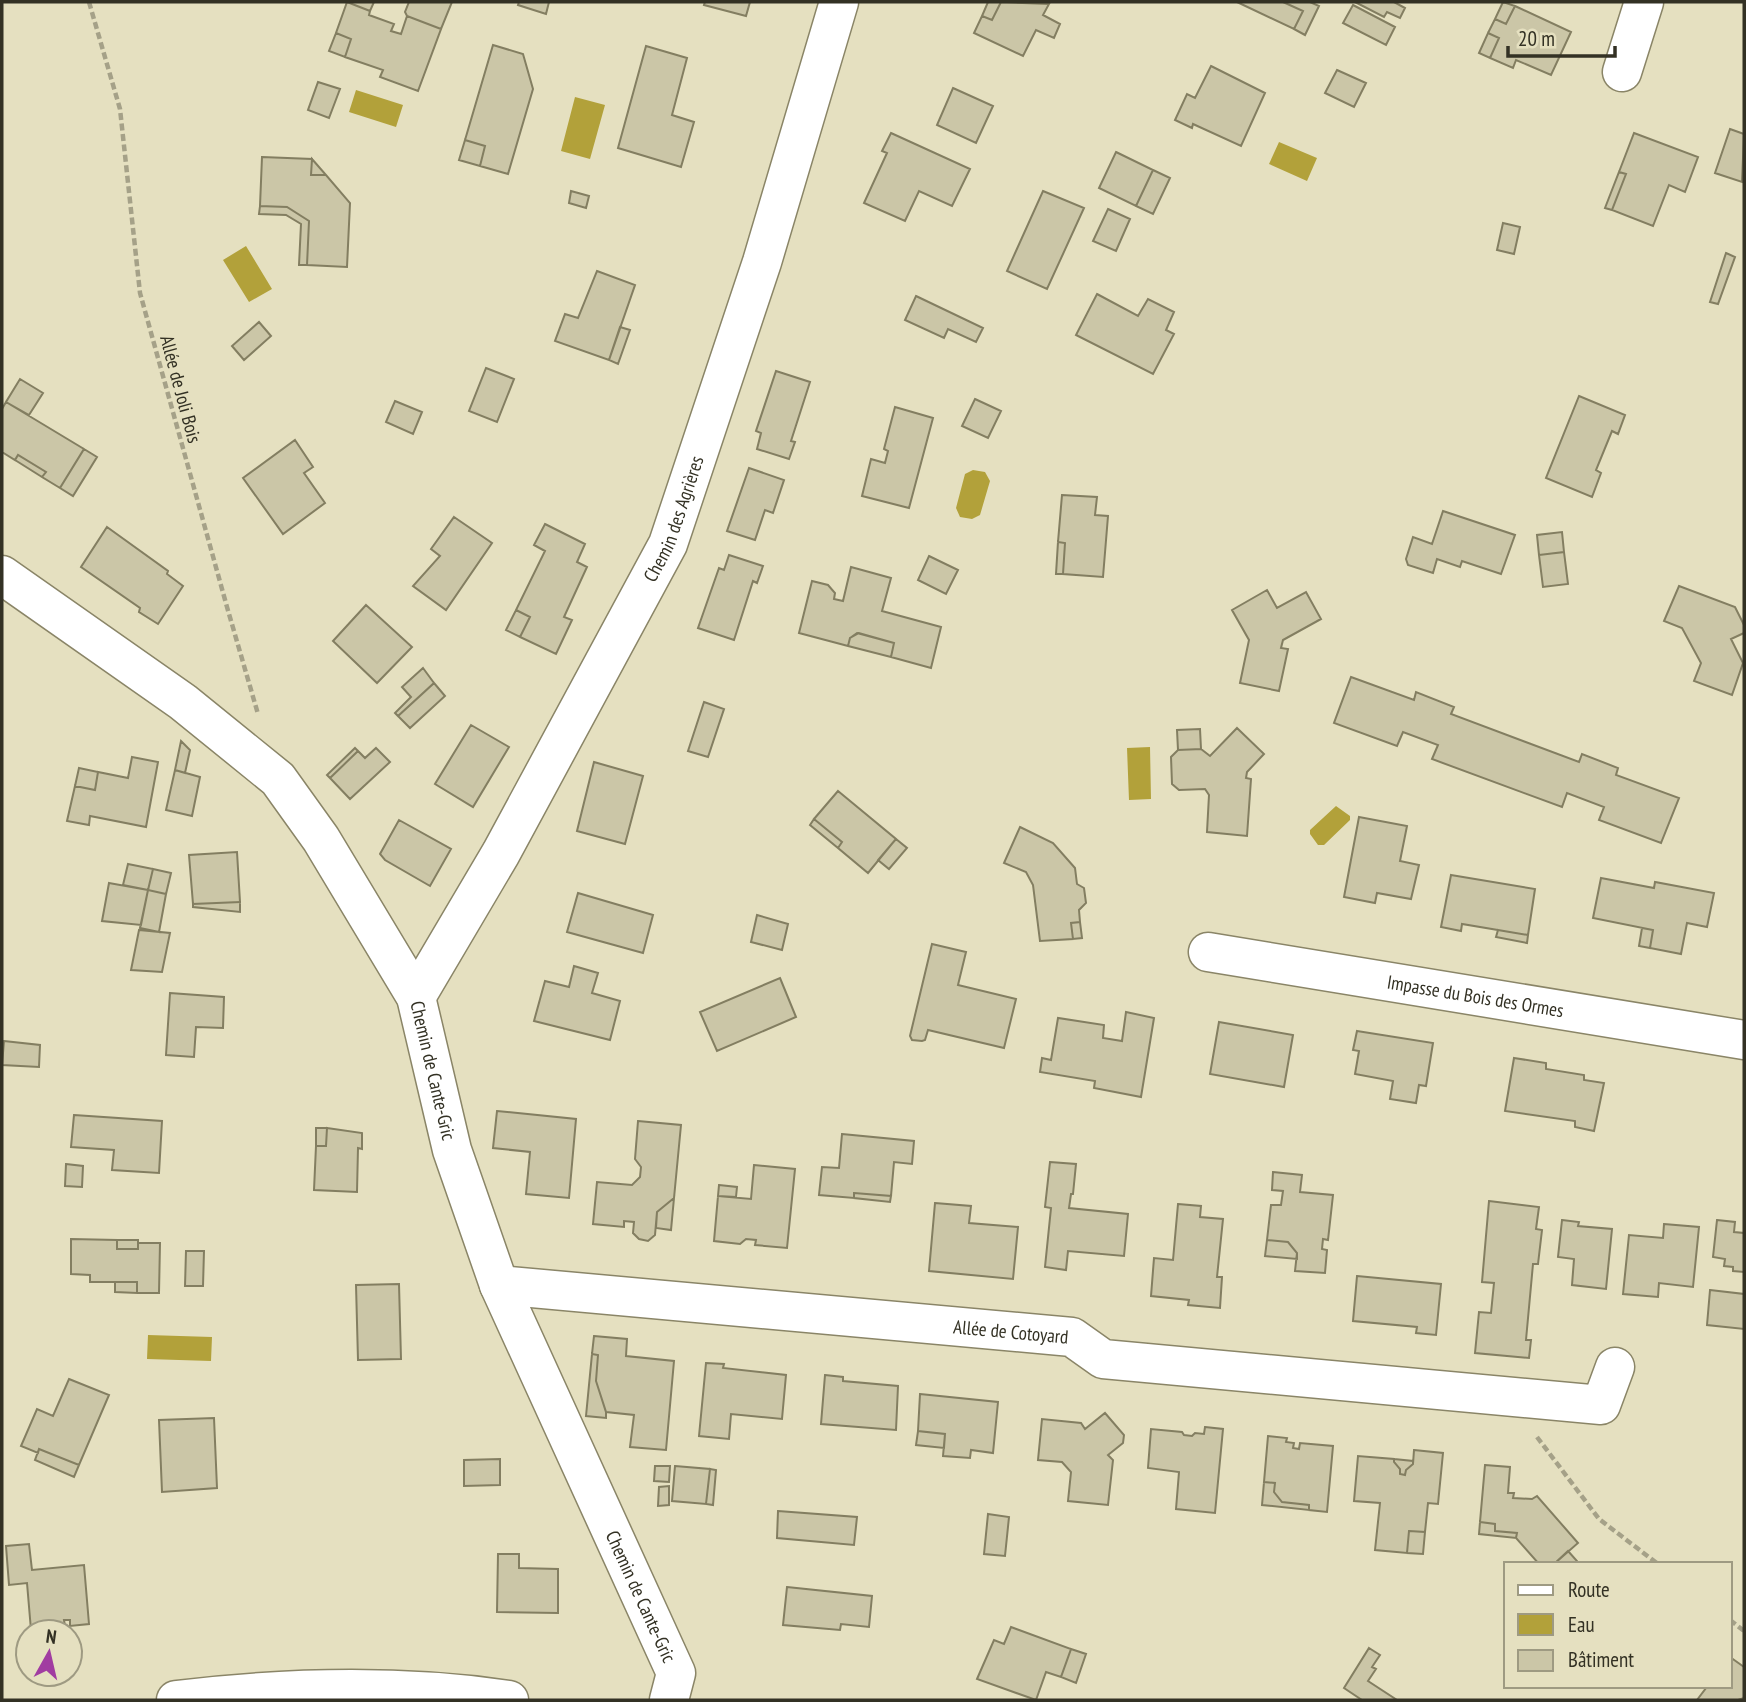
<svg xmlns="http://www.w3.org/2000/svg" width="1746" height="1702" viewBox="0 0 1746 1702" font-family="'PT Sans Narrow',sans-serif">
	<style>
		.water { fill: #b2a13a }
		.building { fill: #cbc6a7; stroke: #837e61; stroke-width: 2 }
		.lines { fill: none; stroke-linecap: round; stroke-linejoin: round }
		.minor-casing { stroke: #8a8567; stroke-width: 41 }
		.path { stroke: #a5a188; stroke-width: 4.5; stroke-dasharray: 7 3.5; stroke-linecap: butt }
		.minor { stroke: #fff; stroke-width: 38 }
		.labels { text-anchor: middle; stroke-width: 5; stroke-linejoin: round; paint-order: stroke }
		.street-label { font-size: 19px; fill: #333124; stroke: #e5e0c0 }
	</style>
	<rect width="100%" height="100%" fill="#e5e0c0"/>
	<!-- water -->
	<path class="water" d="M356 90 403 105 396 127 349 112Z
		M575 97 605 105 590 159 561 151Z
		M1279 142 1317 158 1307 181 1269 164Z
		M246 246 272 289 249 302 223 260Z
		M973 470 985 472 990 481 980 515 972 519 960 517 956 508 965 474Z
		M1150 747 1151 799 1129 800 1127 748Z
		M1336 806 1350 816V820L1324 845H1318L1310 834V830Z
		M148 1335 212 1337 211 1361 147 1359Z"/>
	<!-- building -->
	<path class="building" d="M347 2 370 11 369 15 394 24 391 31 401 34 407 16 441 29 418 91 380 77 383 70 345 57 351 39 336 33Z
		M347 2H374L370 11Z
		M409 2H452L441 29 407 16 405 12Z
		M519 2H549L546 14 518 5Z
		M705 2H750L746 16 704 5Z
		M988 2H1001L992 20 982 16Z
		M1001 2 1049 4 1043 15 1060 24 1054 38 1036 30 1023 56 974 33 982 16 992 20Z
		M1237 2H1283L1303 11 1294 29Z
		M1283 2H1310L1319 6 1305 35 1294 29 1303 11Z
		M1355 2H1394L1405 8 1400 18 1387 12 1384 17Z
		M1503 2 1515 6 1506 24 1495 19Z
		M1353 5 1395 27 1386 45 1343 23Z
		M1515 6 1571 32 1551 75 1516 60 1513 68 1490 58 1499 38 1488 33 1495 19 1506 24Z
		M336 33 351 39 345 57 329 51Z
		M1488 33 1499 38 1490 58 1479 53Z
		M493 45 523 54 533 89 508 174 480 166 485 146 465 140Z
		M646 46 687 58 672 115 694 122 681 167 618 148Z
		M1211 66 1265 93 1241 146 1193 124 1192 128 1175 120 1187 94 1195 98Z
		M1337 70 1366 83 1354 107 1325 93Z
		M318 82 340 89 329 118 308 110Z
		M953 88 993 106 976 143 937 125Z
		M1730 129 1744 134 1742 182 1715 173Z
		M891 133 970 169 952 206 919 191 905 221 864 203 887 153 882 151Z
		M1634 133 1698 157 1685 192 1669 185 1653 226 1612 210 1626 174 1619 172Z
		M465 140 485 146 480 166 459 160Z
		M1116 152 1153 170 1136 206 1099 188Z
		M262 157 312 159 311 175H326L350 203 347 267 307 265 309 221 287 207 260 206Z
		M312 159 326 175H311Z
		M1153 170 1170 178 1153 214 1136 206Z
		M1619 172 1626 174 1612 210 1605 208Z
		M571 191 589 196 586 208 569 203Z
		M1043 191 1084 208 1047 289 1007 271Z
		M260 206 287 207 309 221 307 265H299L301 224 286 215 259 214Z
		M1108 209 1130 219 1116 251 1093 241Z
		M1503 223 1520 227 1514 254 1497 250Z
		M1726 253 1735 257 1718 304 1710 302Z
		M597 271 635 285 609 360 555 341 565 314 578 318Z
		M1097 294 1138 316 1148 299 1174 312 1166 330 1174 334 1153 374 1076 335Z
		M916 296 983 328 976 342 948 329 944 338 905 320Z
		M259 322 271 336 244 360 232 346Z
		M620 327 630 330 618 364 609 360Z
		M486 368 514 379 497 422 469 411Z
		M776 371 810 382 791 441 795 442 789 459 757 449 761 433 756 431Z
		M20 379 43 393 29 415 6 402Z
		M1579 396 1625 415 1618 434 1612 431 1596 470 1601 473 1592 497 1546 478Z
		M975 399 1001 411 988 438 962 426Z
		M395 401 422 412 413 434 386 422Z
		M6 402 84 449 60 488 42 477 46 472 18 455 15 460 2 452V409Z
		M895 407 933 418 909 508 862 496 871 459 885 463 888 451 884 449Z
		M295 440 313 467 304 473 325 503 283 534 243 478Z
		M84 449 97 457 73 496 60 488Z
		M18 455 46 472 42 477 15 460Z
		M749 468 784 480 773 513 765 510 755 540 727 531Z
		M1062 495 1097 497 1095 515 1108 516 1103 577 1063 574 1065 543 1058 542Z
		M1443 511 1515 535 1501 574 1462 561 1460 567 1437 559 1433 573 1408 565 1406 559 1413 537 1432 544Z
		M454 517 492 543 446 610 413 586 440 556 431 549Z
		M545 524 585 544 577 562 587 567 564 617 572 620 556 654 520 637 530 617 516 610 545 551 534 545Z
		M107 527 168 571 167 574 183 586 158 624 139 612 140 608 81 567Z
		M1562 532 1564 552 1539 555 1537 535Z
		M1058 542 1065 543 1063 574H1056Z
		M1564 552 1568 584 1543 587 1539 555Z
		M729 555 763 566 757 583 753 581 734 640 698 628 719 568 724 570Z
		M929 556 958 570 946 594 918 580Z
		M851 567 891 578 882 611 941 627 931 668 891 657 894 643 859 633 850 638 848 646 799 633 812 581 828 585 835 593 834 599 843 601Z
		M1679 586 1735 607 1744 625V633L1731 639 1743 663 1732 695 1694 681 1701 663 1682 628 1664 621Z
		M1267 590 1277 608 1306 592 1321 619 1283 640 1281 648 1288 649 1279 691 1240 683 1249 640 1232 610Z
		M366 605 412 647 377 683 333 641Z
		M516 610 530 617 520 637 506 630Z
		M857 633 894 643 891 657 848 646 850 638Z
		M423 668 434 683 398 716 395 713 411 697 402 687Z
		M1351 677 1414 700 1416 692 1454 707 1451 714 1579 762 1582 754 1618 768 1616 775 1679 798 1661 843 1599 820 1604 807 1567 793 1562 807 1432 759 1438 745 1403 732 1397 746 1334 723Z
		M434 683 445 696 410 728 398 716Z
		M704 702 724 709 708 757 688 751Z
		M471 725 509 747 473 807 435 784Z
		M1237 728 1264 754 1247 772 1246 778 1251 779 1247 836 1207 832 1209 795 1205 789 1179 790 1172 784 1171 757 1178 750 1201 749 1210 756Z
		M1200 729 1201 749 1178 750 1177 730Z
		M181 741 190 750 185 773 175 770Z
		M355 748 358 751 330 778 327 775Z
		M376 748 390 762 350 799 330 778 358 751 365 758Z
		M132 757 158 762 146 827 90 816 89 825 67 821 75 786 95 790 98 772 128 778Z
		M594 762 643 776 625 844 577 831Z
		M79 768 98 772 95 790 75 786Z
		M175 770 200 777 192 816 166 810Z
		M838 791 896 839 868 873 838 848 842 842 814 819Z
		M1359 817 1407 826 1400 861 1419 865 1411 899 1377 893 1375 903 1344 897Z
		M814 819 842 842 838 848 810 825Z
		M399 820 451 849 430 886 385 860 380 854Z
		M1020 827 1053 843 1075 868 1077 884 1084 888 1086 903 1079 910 1080 922 1071 923 1073 939 1040 941 1033 885 1026 872 1004 863Z
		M896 839 907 848 889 869 878 860Z
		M237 852 240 902 193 904 189 855Z
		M128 864 153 869 148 890 123 885Z
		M153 869 171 873 166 894 148 890Z
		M1451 875 1535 889 1528 935 1462 924 1461 931 1441 927Z
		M1601 878 1654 888 1655 882 1714 893 1707 927 1687 923 1681 954 1650 948 1653 930 1593 918Z
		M109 883 148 890 141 925 102 921Z
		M148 890 166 894 159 932 140 928Z
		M578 893 653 915 643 953 567 932Z
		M240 902V912L193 907V904Z
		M757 915 788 924 782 950 751 942Z
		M1080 922 1082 938 1073 939 1071 923Z
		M1642 928 1653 930 1650 948 1639 946Z
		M139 930 170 933 162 972 131 970Z
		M1498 930 1528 935 1527 943 1496 937Z
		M932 944 966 952 958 985 1016 999 1004 1048 928 1030 925 1040 922 1041 912 1040 910 1036Z
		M574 966 598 973 592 993 620 1001 610 1040 534 1021 545 981 569 987Z
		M780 978 796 1017 717 1051 700 1012Z
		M170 993 224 997 223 1028 196 1027 194 1057 166 1055Z
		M1126 1012 1154 1018 1141 1097 1094 1088 1095 1081 1040 1072 1042 1058 1051 1060 1058 1018 1104 1025 1103 1038 1122 1041Z
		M1219 1022 1293 1035 1284 1087 1210 1074Z
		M1357 1031 1433 1043 1426 1086 1419 1085 1416 1103 1390 1099 1393 1081 1355 1074 1359 1051 1353 1050Z
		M4 1041 40 1045 39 1067 2 1065Z
		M1514 1058 1546 1063V1069L1584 1075V1080L1604 1083 1594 1131 1575 1127V1121L1505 1111Z
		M497 1111 576 1119 569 1198 526 1194 530 1152 493 1148Z
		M74 1115 162 1121 159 1173 112 1170 114 1150 71 1147Z
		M638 1121 681 1125 674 1198 657 1212 655 1235 648 1241 639 1239 633 1233 634 1222 624 1221V1227L593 1224 597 1182 632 1185 640 1177 641 1167 635 1159Z
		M316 1128H327L326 1146H316Z
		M327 1128 362 1133V1149L358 1148 357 1192 314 1190 316 1146H326Z
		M842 1134 914 1141 912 1164 894 1162 891 1196 854 1193V1198L819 1195 822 1167 839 1168Z
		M1050 1162 1076 1164 1073 1194H1071L1069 1208 1128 1214 1124 1256 1068 1251 1066 1270 1045 1267 1051 1208 1045 1207Z
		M66 1164 83 1166 82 1187 65 1186Z
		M754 1165 795 1169 787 1248 755 1245 756 1240 746 1239 740 1244 714 1241 718 1196 751 1199Z
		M1273 1172 1302 1175 1300 1192 1333 1195 1328 1240 1323 1239 1322 1249 1327 1250 1325 1273 1295 1271 1297 1253 1288 1242 1267 1240 1271 1205H1281L1283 1191 1272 1190Z
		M719 1185 737 1187 736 1197 718 1196Z
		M854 1193 891 1196 890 1202 854 1198Z
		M674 1198 671 1230 656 1228 657 1212Z
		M1489 1201 1539 1207 1536 1229 1542 1230 1538 1264H1533L1526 1340H1531L1529 1358 1475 1353 1479 1312 1491 1313 1494 1283 1482 1282Z
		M935 1203 971 1206 969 1223 1018 1227 1013 1279 929 1271Z
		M1178 1204 1201 1206 1200 1217 1223 1219 1217 1277H1222L1220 1308 1188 1305 1189 1300 1151 1296 1154 1258 1173 1260Z
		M1562 1220 1579 1222 1578 1226 1612 1229 1606 1289 1572 1285 1574 1259 1558 1257Z
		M1717 1220 1735 1222 1734 1232 1744 1233V1272L1733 1271V1267L1724 1266 1725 1259 1713 1257Z
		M1664 1224 1699 1227 1693 1287 1659 1283 1658 1297 1623 1294 1629 1235 1663 1238Z
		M71 1239 117 1240V1249H138V1243H160L159 1293H137V1282H90V1275L71 1274Z
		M117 1240H138V1249H117Z
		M1267 1240 1288 1242 1297 1253V1259L1265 1256Z
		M186 1251H204L203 1286H185Z
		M1357 1276 1441 1284 1436 1335 1416 1333 1417 1327 1353 1321Z
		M115 1282H137V1293L115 1292Z
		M399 1284 401 1359 358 1360 356 1285Z
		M1710 1290 1744 1294V1329L1707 1325Z
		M594 1336 627 1339 626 1356 674 1361 666 1450 630 1447 634 1415 606 1412 596 1381 598 1355 592 1354Z
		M592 1354 598 1355 596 1381 606 1412V1418L586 1416Z
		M706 1363 724 1364 723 1368 786 1375 782 1419 731 1414 729 1439 699 1436Z
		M825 1375 843 1377V1381L898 1386 896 1430 821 1424Z
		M69 1379 109 1395 79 1465 39 1449 38 1453 21 1446 37 1409 53 1416Z
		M920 1394 998 1402 993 1453 971 1450 970 1458 943 1456 945 1434 918 1431Z
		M1105 1413 1124 1435 1123 1443 1108 1455 1113 1460 1108 1505 1068 1501 1071 1472 1062 1462 1038 1460 1042 1419 1081 1423 1085 1429Z
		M214 1418 217 1488 162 1492 159 1420Z
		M1205 1427 1223 1429 1215 1513 1176 1509 1179 1472 1148 1468 1151 1429 1182 1432 1184 1435 1192 1436 1195 1433 1204 1434Z
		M918 1431 945 1434 944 1448 916 1445Z
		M1268 1436 1287 1438 1286 1442 1294 1443 1293 1448 1299 1449 1300 1443 1333 1446 1327 1512 1309 1510V1505L1282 1502 1274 1492 1275 1483 1264 1482Z
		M39 1449 79 1465 74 1477 35 1460Z
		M1414 1450 1443 1453 1438 1504 1428 1503 1425 1532 1409 1531 1407 1553 1375 1550 1380 1503 1354 1501 1358 1456 1394 1459V1462L1400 1469V1474L1405 1475 1406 1470 1413 1464Z
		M500 1459V1485L464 1486V1460Z
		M1394 1459 1413 1461V1464L1406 1470 1405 1475 1400 1474V1469L1394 1462Z
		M1485 1465 1510 1467 1508 1493H1514L1513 1498 1532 1499 1537 1496 1578 1543 1554 1564H1539L1516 1538 1517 1533 1495 1531V1524L1480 1522Z
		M655 1466H670L669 1482 654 1481Z
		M675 1466 710 1469 706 1504 672 1501Z
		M710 1469 716 1470 713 1505 706 1504Z
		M1264 1482 1275 1483 1274 1492 1282 1502 1309 1505V1510L1262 1505Z
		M669 1486V1505L658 1506 659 1487Z
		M778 1511 857 1517 854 1545 777 1538Z
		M988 1514 1009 1517 1005 1556 984 1554Z
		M1480 1522 1495 1524V1531L1517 1533 1516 1538 1479 1534Z
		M1409 1531 1425 1532 1423 1554 1407 1553Z
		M29 1544 32 1570 84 1565 89 1624 70 1626V1620H64L65 1626 31 1630 27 1583 9 1585 6 1546Z
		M1568 1551 1577 1561 1573 1564H1554Z
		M498 1554H519V1568L558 1569V1613L497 1612Z
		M787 1587 872 1596 869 1627 841 1624 840 1630 783 1625Z
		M1011 1627 1071 1649 1061 1677 1046 1672 1036 1700 977 1679 994 1640 1004 1644Z
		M1369 1648 1380 1655 1372 1667 1376 1669 1368 1681 1397 1700H1362L1344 1688Z
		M1071 1649 1086 1654 1076 1683 1061 1677Z
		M1730 1657 1744 1667V1698L1738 1700H1697L1706 1688 1704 1686H1730Z"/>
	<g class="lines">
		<defs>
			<g id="minor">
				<path d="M1622 72 1644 2"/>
				<path id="s1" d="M2 575 183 702 278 779 321 839 416 997 452 1150 499 1285 676 1673 669 1700"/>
				<path id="s2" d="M1208 952 1744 1040"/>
				<path id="s3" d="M416 997 501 853 668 544 762 262 839 2"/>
				<path id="s4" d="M499 1285 1072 1337 1103 1359 1601 1405 1615 1367"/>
				<path d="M176 1700C286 1687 400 1684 509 1700"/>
			</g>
		</defs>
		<!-- minor casing -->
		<use href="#minor" class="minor-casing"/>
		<!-- path -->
		<path class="path" d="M89 2 120 109 140 293 227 607 258 714
			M1537 1437 1599 1519 1658 1564
			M1730 1620 1744 1631"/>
		<!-- minor -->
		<use href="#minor" class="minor"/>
	</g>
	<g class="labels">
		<!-- street labels -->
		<g class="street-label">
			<text transform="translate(181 389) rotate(75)" y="7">Allée de Joli Bois</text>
			<text dy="7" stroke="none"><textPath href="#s3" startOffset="544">Chemin des Agrières</textPath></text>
			<text dy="7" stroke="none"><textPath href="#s2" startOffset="271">Impasse du Bois des Ormes</textPath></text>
			<text dy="7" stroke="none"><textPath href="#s1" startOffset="677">Chemin de Cante-Gric</textPath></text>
			<text dy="7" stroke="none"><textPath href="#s4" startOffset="514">Allée de Cotoyard</textPath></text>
			<text dy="7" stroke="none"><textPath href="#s1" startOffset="1244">Chemin de Cante-Gric</textPath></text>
		</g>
	</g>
	<!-- border -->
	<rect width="1746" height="1702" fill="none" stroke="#333124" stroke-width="7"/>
	<!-- legend -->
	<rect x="1504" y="1562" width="228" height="126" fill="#e5e0c0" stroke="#9e9a82" stroke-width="2"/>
	<rect x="1518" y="1585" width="35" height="10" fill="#ffffff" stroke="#9e9a82" stroke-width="2"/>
	<text x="1568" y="1597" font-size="21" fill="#333124">Route</text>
	<rect x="1518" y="1614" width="35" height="21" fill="#b2a13a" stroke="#9e9a82" stroke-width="2"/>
	<text x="1568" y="1632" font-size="21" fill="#333124">Eau</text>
	<rect x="1518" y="1650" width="35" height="21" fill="#cbc6a7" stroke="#9e9a82" stroke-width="2"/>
	<text x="1568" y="1667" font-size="21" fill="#333124">Bâtiment</text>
	<!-- north arrow -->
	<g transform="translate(49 1653) rotate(8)"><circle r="33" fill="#e5e0c0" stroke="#9e9a82" stroke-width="2"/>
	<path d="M0-5L12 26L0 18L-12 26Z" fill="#a13ca1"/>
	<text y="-10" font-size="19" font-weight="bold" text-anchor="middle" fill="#333124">N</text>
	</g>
	<!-- scale -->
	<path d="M1508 46v10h107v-10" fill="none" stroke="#333124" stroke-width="3.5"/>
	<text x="1518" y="46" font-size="21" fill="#333124" stroke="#e5e0c0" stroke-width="5" paint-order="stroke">20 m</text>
</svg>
